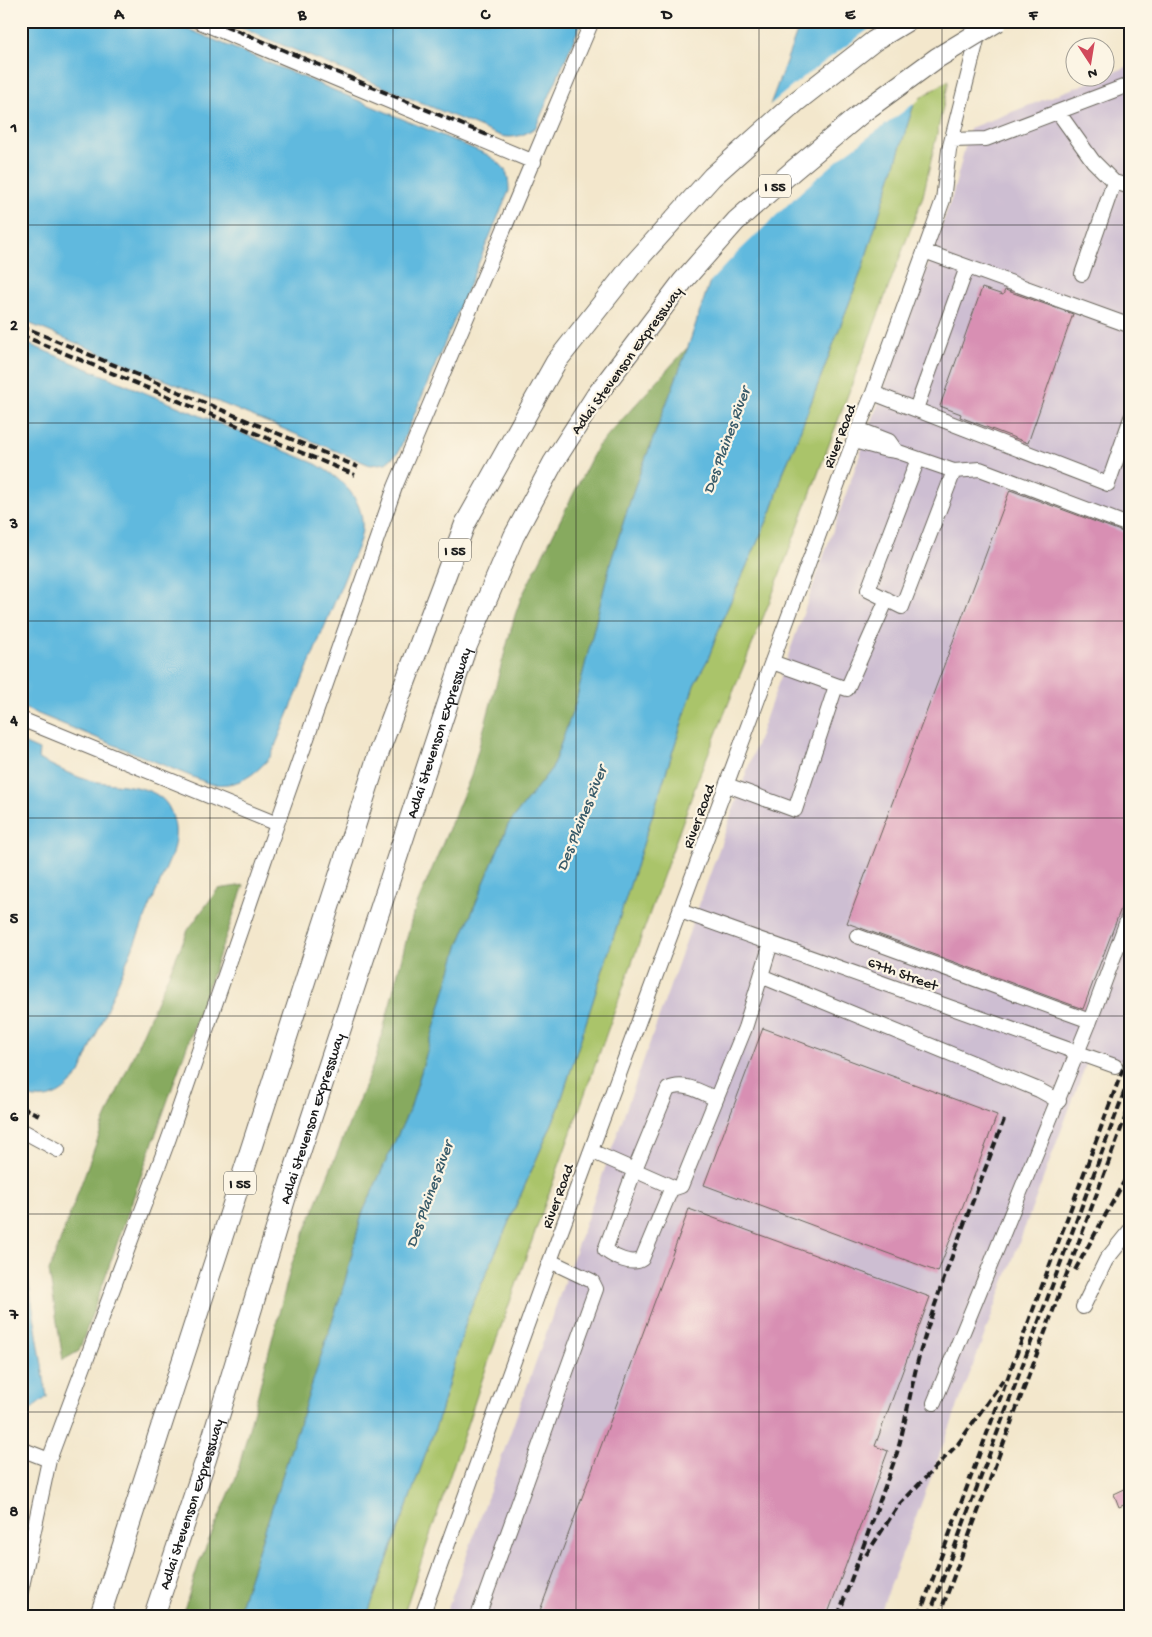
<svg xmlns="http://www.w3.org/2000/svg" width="1152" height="1637" viewBox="0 0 1152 1637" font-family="'Gochi Hand',sans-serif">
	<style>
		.industrial { fill: #cdbed2 }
		.green { fill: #aac46b; stroke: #637044 }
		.forest { fill: #87aa5f; stroke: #52633e }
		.water { fill: #61b9de; stroke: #3e6a7d }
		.pier { fill: #f3e7cc }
		.building { fill: #d88fb3 }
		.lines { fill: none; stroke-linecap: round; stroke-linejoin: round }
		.minor-casing { stroke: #67635a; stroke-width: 16 }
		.highway-casing { stroke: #67635a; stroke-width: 22 }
		.minor { stroke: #fff; stroke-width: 14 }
		.highway { stroke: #fff; stroke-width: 20 }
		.rail { stroke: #1c1c1c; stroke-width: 4; stroke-dasharray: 8 4; stroke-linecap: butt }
		.highway-bridge-casing { stroke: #67635a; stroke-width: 22; stroke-linecap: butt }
		.highway-bridge { stroke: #fff; stroke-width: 20 }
		.grid { fill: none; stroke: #1c1c1c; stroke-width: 1; stroke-opacity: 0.55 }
		.labels { text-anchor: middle; stroke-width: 4.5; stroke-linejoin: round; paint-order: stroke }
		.shield { fill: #fcf5e5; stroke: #5f5d58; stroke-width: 1 }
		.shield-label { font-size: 14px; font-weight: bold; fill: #1c1c1c }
		.street-label { font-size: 15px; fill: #1c1c1c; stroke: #fcf5e5 }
		.water-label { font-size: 16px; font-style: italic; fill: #385b6a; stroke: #fcf5e5 }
		.neatline { fill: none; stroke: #1c1c1c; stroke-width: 2 }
		.grid-label { font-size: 16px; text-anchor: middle; font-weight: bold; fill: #1c1c1c }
	</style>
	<rect width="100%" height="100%" fill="#fcf5e5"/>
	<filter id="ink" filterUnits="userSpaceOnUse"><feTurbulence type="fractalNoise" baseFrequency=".02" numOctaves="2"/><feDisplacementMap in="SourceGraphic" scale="10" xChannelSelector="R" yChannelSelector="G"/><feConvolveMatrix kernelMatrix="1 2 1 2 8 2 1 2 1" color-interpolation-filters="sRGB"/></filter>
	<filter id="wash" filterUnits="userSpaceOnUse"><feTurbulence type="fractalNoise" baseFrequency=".0096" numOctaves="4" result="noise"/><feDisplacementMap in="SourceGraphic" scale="20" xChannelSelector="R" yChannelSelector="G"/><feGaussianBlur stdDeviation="1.12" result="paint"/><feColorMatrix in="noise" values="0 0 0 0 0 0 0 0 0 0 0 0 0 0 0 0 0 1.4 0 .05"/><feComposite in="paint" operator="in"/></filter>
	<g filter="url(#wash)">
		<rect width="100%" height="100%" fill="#f3e7cc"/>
		<!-- industrial -->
		<path class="industrial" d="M1131 65V1065L1091 1051 879 1616H445L952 197 970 128 1100 78H1104L1105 76Z"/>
		<!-- green -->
		<path class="green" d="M949 80 923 196 771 598 698 779 483 1377 403 1616H367L437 1423 468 1315 558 1110 694 685 708 659 724 616 772 510 784 470 794 447 861 272 915 101Z"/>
		<!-- forest -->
		<path class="forest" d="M688 347 635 486 611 561 575 705 552 768 508 825 459 944 411 1106 362 1214 344 1285 237 1616H182L199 1563 236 1478 292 1263 376 1058 413 914 471 776 515 615 521 598 597 447Z
			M244 885 79 1351 63 1360 49 1271 104 1122 188 930 218 889Z"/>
		<!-- water -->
		<path class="water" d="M21 21H169L486 154C503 165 509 169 509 191L398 453 386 463 370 465 21 320Z
			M225 21H582L536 127C525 135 515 139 501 136Z
			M801 21H950L915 101 861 272 794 447 784 470 772 510 724 616 708 659 694 685 558 1110 468 1315 437 1423 367 1616H237L344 1285 362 1214 411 1106 459 944 508 825 552 768 575 705 611 561 635 486 688 347 753 151Z
			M21 341 316 464C340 478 364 498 362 528 362 535 359 542 357 548L271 756C253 777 238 787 210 784L21 707Z
			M21 742 39 750 38 759C52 765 66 773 81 778 109 788 159 779 171 812 177 828 176 838 172 854L80 1073C64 1094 47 1105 21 1094Z
			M21 1234 47 1397 21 1417Z"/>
		<!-- pier -->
		<path class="pier" d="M880 21H953L919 100 844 155 803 190 734 256 705 287 767 107 801 79Z"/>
		<g id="blocks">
			<!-- building -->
			<path class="building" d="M982 288 1003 295 1005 290 1073 314 1028 443 960 417 961 414 940 406Z
				M1010 490 1131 535V882L1083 1009 847 923Z
				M763 1028 997 1115 938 1272 704 1185Z
				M689 1209 930 1297 875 1446 888 1451 827 1616H538Z
				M1131 1486V1502L1119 1507 1114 1494Z"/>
		</g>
	</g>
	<g filter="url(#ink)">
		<use href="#blocks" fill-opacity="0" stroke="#67635a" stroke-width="1"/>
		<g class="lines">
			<defs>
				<path id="minor" d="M198 21 534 162
					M1058 112 1093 161 1114 182 1131 187
					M952 140 986 139 1131 84
					M924 251 1131 326
					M1082 274 1114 182
					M873 393 1108 484 1131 418
					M916 409 967 267
					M854 441 883 449 896 451 889 441 858 429
					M896 451 954 471 980 469 1131 526
					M918 459 868 590 902 607 954 471
					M772 662 847 689 887 599
					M21 719 277 824
					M727 785 795 810 836 686
					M680 911 1115 1066
					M857 936 1090 1021 1131 910
					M761 976 771 943
					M21 1130 58 1150
					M591 1151 675 1188 681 1186 745 1028 761 976 1039 1090 1059 1101
					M672 1187 642 1259C632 1266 614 1257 605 1250L635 1169 668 1089C684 1081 701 1092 716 1099
					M1083 1307 1106 1260 1131 1229
					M934 1403 1090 1021
					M21 1449 49 1460
					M21 1591 49 1460 169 1138 277 824 395 487 592 21
					M422 1616 550 1261 858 429 873 393 943 200 949 150 980 28
					M478 1616 596 1289 592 1281 550 1261"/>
				<g id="highway">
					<path d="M100 1616 380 749 465 524 556 362 631 267 712 177 797 101 874 41 907 21"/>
					<path id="s1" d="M154 1616 206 1459 290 1183 466 648 514 536 553 463 596 396"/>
				</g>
			</defs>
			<!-- minor casing -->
			<use href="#minor" class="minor-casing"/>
			<!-- highway casing -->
			<use href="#highway" class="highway-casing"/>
			<!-- minor -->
			<use href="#minor" class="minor"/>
			<!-- highway -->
			<use href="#highway" class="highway"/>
			<!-- rail -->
			<path class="rail" d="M214 21 492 137
				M21 326 358 467
				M21 335 355 475
				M21 1107 39 1115
				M1075 1270 1131 1169
				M866 1555 898 1506 958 1444 1003 1380
				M838 1616 896 1456C907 1420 911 1382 922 1346 945 1268 977 1192 1005 1117
				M919 1616 1131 1047
				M929 1616 1131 1074
				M939 1616 1131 1102"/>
			<defs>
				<path id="highway-bridge" d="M596 396 683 281 736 221 795 169 863 112 937 58 998 21"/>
			</defs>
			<!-- highway-bridge casing -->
			<use href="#highway-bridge" class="highway-bridge-casing"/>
			<!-- highway-bridge -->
			<use href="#highway-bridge" class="highway-bridge"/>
		</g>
	</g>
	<!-- grid -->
	<path class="grid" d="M210 21V1616M393 21V1616M576 21V1616M759 21V1616M942 21V1616M21 225H1131M21 423H1131M21 621H1131M21 818H1131M21 1016H1131M21 1214H1131M21 1412H1131"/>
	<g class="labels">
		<!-- shield labels -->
		<g class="shield">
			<rect x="759" y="174.5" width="32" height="23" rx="4"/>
			<rect x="439" y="538.5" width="32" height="23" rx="4"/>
			<rect x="224" y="1171.5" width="32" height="23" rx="4"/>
		</g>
		<g class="shield-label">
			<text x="775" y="191">I 55</text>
			<text x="455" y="555">I 55</text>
			<text x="240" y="1188">I 55</text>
		</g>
		<!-- street labels -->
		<g class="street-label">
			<text transform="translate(626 360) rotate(-54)" y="5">Adlai Stevenson Expressway</text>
			<text transform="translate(839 436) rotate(-69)" y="5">River Road</text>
			<text dy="5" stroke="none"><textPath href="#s1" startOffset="928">Adlai Stevenson Expressway</textPath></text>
			<text transform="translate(698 816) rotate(-70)" y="5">River Road</text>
			<text transform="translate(903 973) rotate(20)" y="5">67th Street</text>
			<text dy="5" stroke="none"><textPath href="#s1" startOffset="522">Adlai Stevenson Expressway</textPath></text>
			<text transform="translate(557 1196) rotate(-70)" y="5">River Road</text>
			<text dy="5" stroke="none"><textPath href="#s1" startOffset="118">Adlai Stevenson Expressway</textPath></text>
		</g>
		<!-- water labels -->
		<g class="water-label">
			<text transform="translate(725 440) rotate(-70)" y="6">Des Plaines River</text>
			<text transform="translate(580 818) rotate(-68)" y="6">Des Plaines River</text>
			<text transform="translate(428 1194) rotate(-70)" y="6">Des Plaines River</text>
		</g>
	</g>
	<!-- margin -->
	<rect width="1152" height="1637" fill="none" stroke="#fcf5e5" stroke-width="55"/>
	<!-- north arrow -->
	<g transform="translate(1090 62) rotate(168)"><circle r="24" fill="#fcf5e5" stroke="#a29e95"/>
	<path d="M0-4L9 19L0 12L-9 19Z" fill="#d1495b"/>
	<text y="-8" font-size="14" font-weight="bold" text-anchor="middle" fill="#1c1c1c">N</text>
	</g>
	<rect x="28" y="28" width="1096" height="1582" class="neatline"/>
	<g class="grid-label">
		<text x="119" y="19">A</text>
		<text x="302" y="19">B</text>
		<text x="485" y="19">C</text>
		<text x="667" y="19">D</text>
		<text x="850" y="19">E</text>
		<text x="1033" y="19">F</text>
		<text x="14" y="132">1</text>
		<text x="14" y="330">2</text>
		<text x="14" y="528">3</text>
		<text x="14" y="725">4</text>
		<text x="14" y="923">5</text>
		<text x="14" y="1121">6</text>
		<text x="14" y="1319">7</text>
		<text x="14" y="1516">8</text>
	</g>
</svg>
